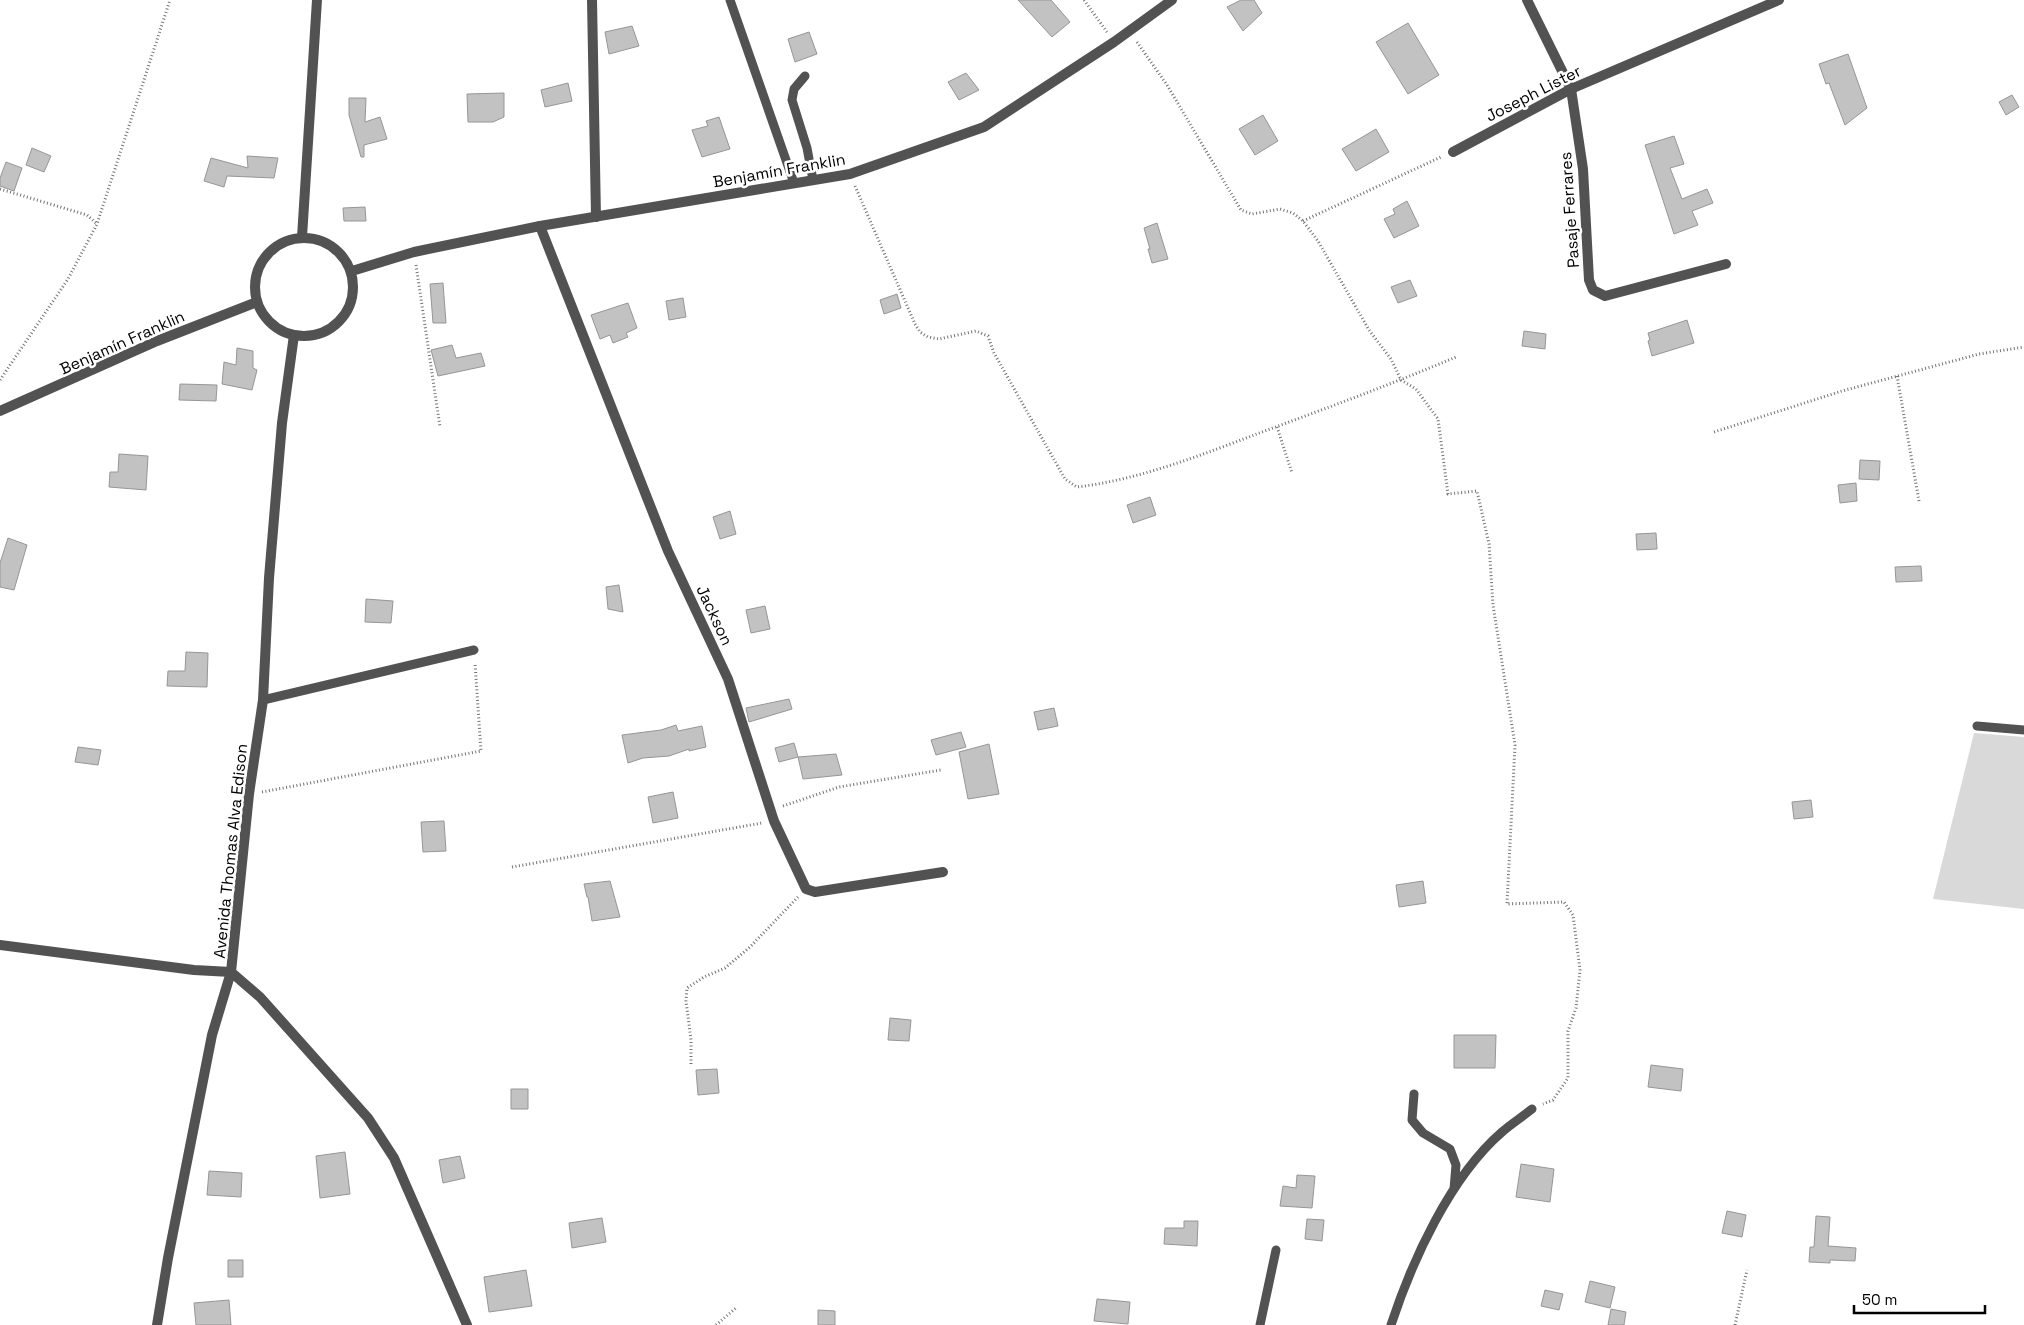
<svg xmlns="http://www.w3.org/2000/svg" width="2024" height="1325" viewBox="0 0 2024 1325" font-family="'Space Grotesk',sans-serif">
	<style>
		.green { fill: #d9d9d9 }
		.building { fill: #c2c2c2; stroke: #969696 }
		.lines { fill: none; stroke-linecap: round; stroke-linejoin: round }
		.path { stroke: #747474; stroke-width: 3; stroke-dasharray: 1 2.5; stroke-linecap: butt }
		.service { stroke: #525252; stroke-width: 9 }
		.minor { stroke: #525252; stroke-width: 10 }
		.tertiary { stroke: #525252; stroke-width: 10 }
		.labels { text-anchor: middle; stroke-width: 5; stroke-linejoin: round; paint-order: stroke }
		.street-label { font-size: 16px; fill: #000; stroke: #fff }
	</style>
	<rect width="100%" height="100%" fill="#fff"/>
	<!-- green -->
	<path class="green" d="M1974 733 2024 737V909L1933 899Z"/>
	<!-- building -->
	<path class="building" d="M1018 0H1051L1070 22 1052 37Z
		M1241 0H1254L1262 13 1243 31 1227 7Z
		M1408 23 1439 75 1408 94 1376 42Z
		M632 26 639 46 609 54 605 32Z
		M809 32 817 54 795 62 788 39Z
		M1848 54 1867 108 1845 125 1829 83 1826 84 1819 64Z
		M966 73 979 90 959 100 948 82Z
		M568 83 572 101 545 107 541 90Z
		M504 93V117L493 122H468L467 94Z
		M2012 95 2019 107 2006 115 1999 102Z
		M349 98H366L365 122 380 117 387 139 364 145V157H361L349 115Z
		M1263 115 1278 141 1255 155 1239 129Z
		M719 117 730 149 702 157 692 130 708 126 706 121Z
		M1376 129 1389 152 1356 171 1342 149Z
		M1674 136 1684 164 1670 168 1682 199 1707 189 1713 203 1692 211 1698 225 1674 234 1645 145Z
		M32 148 51 156 44 172 26 165Z
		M247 156 278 158 274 178 227 176 224 187 204 181 211 158 248 168Z
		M6 162 22 168 14 191 0 186V178Z
		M1407 201 1419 226 1394 238 1384 219 1395 214 1393 209Z
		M365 207 366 221H344L343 208Z
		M1157 223 1168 259 1152 263 1148 249H1150L1144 228Z
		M1410 280 1417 296 1398 303 1391 287Z
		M443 283 446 323H433L430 284Z
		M897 294 901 308 884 314 880 300Z
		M683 298 686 317 669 320 666 301Z
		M628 303 637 328 626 333 628 337 613 343 610 335 600 339 591 315Z
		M1687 320 1694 343 1652 356 1648 341 1650 340 1648 333Z
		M1524 331 1546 334 1545 349 1522 346Z
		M452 345 456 358 481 353 485 366 438 376 431 350Z
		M237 348 253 351V368L257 370 252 390 222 384 224 362 236 365Z
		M180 384 217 385 216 401 179 400Z
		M119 454 148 456 146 490 109 487 110 472H118Z
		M1860 460 1880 461 1879 480 1859 479Z
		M1856 483 1857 501 1840 503 1838 485Z
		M1150 497 1156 515 1133 523 1127 505Z
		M730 511 736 534 720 539 713 517Z
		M1656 533 1657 549 1637 550 1636 534Z
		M8 538 27 545 14 590 0 587V563Z
		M1921 566 1922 581 1896 582 1895 567Z
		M619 585 623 612 608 609 606 587Z
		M366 599 393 601 391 623 365 622Z
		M765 606 770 629 751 633 746 610Z
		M186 652 208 653 207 687 167 686 168 671H185Z
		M789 699 792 709 749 722 746 708Z
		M1054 708 1058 726 1038 730 1034 712Z
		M676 725 678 731 702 726 706 747 689 751V749L669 756 643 758 628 763 622 735 661 730Z
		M961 732 966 747 936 755 931 740Z
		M794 743 798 757 779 762 775 748Z
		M989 744 999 794 968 799 959 752Z
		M78 747 101 750 98 765 75 762Z
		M836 754 842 775 803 779 798 757Z
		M673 792 678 818 653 823 648 797Z
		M1811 800 1813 817 1794 819 1792 802Z
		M444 821 446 851 423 852 421 822Z
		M610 881 620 917 592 921 588 897H587L584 884Z
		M1423 881 1426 903 1399 907 1396 885Z
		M890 1018 911 1020 909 1041 888 1040Z
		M1454 1035H1496L1495 1068H1454Z
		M1651 1065 1683 1069 1681 1091 1648 1087Z
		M717 1069 719 1093 698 1095 696 1070Z
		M511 1089H528V1109H511Z
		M345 1152 350 1194 320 1198 316 1156Z
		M460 1156 465 1178 443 1183 439 1160Z
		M1521 1164 1554 1169 1550 1202 1516 1197Z
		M209 1171 242 1173 241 1197 207 1195Z
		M1297 1175 1315 1176 1312 1208 1280 1206 1283 1186 1296 1188Z
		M1727 1211 1746 1215 1742 1237 1722 1233Z
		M1816 1216 1830 1217 1828 1246 1856 1248 1855 1261 1830 1260V1263L1809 1262 1810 1247H1814Z
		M602 1218 606 1242 572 1248 569 1223Z
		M1307 1219 1324 1220 1322 1241 1305 1239Z
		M1184 1221H1198L1197 1246 1164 1244 1165 1228H1184Z
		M228 1260H243V1277H228Z
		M526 1270 532 1306 489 1312 484 1277Z
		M1590 1281 1615 1287 1610 1308 1585 1302Z
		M1545 1290 1563 1294 1559 1310 1541 1306Z
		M1097 1299 1130 1302 1128 1324 1094 1321Z
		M229 1300 231 1325H196L194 1303Z
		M1611 1309 1626 1312 1624 1325H1608Z
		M818 1310 835 1311V1325H818Z"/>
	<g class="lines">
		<!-- path -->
		<path class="path" d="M1084 0 1107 32
			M1137 42 1167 85 1241 210 1252 214 1280 209 1293 213 1303 221 1318 241 1369 330 1391 359 1401 380 1416 389 1438 419 1448 494 1477 491 1489 544 1493 605 1515 745 1507 904 1564 902 1573 915 1580 970 1576 1008 1568 1031V1078L1553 1100 1543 1104
			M855 186 915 324 920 332 928 337 939 339 976 331 988 336 994 353 1065 479 1077 487C1139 480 1204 454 1262 432 1327 408 1392 384 1456 357
			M0 189 87 215 97 224
			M1303 221 1441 157
			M416 265 440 427
			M1897 376 1919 501
			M0 380 68 279 97 224 170 0
			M1277 427 1292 473
			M1714 432 1842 391 1979 354 2024 347
			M262 792 481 751 475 663
			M783 806 839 787 941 770
			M512 867 762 823
			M691 1064V1040L686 1001 687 988 704 977 725 968 750 947 798 897
			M716 1325 736 1308
			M1735 1325 1747 1270"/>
		<!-- service -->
		<path class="service" d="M730 0 794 183
			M805 76 794 89 792 100 807 148 813 180
			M263 700 474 650
			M1977 726 2024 730
			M1414 1094 1412 1120 1423 1133 1450 1149 1456 1165 1454 1189
			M1260 1325 1276 1250
			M1391 1325C1412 1261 1450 1177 1502 1132 1511 1124 1522 1117 1532 1109"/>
		<!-- minor -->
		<path class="minor" d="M592 0 596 217
			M1527 0 1571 89 1583 169 1589 280 1593 290 1605 296 1726 264
			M1453 152 1571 89 1779 0
			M540 226 668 551 728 679 774 821 806 889 815 892 943 872
			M302 237 317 0
			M294 335 282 423 269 578 263 700 249 794 231 972 260 997 368 1118 394 1158 467 1325
			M0 945 194 970 231 972 212 1035 168 1258 157 1325"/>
		<!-- tertiary -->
		<path class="tertiary" d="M255 287a49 49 0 1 1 98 0a49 49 0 1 1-98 0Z
			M352 271 414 252 540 226 850 174 984 127 1114 42 1172 0
			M0 411 157 341 257 302"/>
	</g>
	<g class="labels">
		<!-- street labels -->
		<g class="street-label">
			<text transform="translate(1533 93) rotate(-27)" y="6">Joseph Lister</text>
			<text transform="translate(779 170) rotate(-10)" y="6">Benjamín Franklin</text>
			<text transform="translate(1569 210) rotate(-94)" y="6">Pasaje Ferrares</text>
			<text transform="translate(122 342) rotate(-24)" y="6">Benjamín Franklin</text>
			<text transform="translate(715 615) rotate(65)" y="6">Jackson</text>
			<text transform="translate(230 851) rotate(-84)" y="6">Avenida Thomas Alva Edison</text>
		</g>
	</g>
	<!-- scale -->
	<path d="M1854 1305v8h131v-8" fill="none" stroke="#000000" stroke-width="2.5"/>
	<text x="1862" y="1305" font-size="15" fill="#000000" stroke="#ffffff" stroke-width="4" paint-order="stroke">50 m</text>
</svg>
